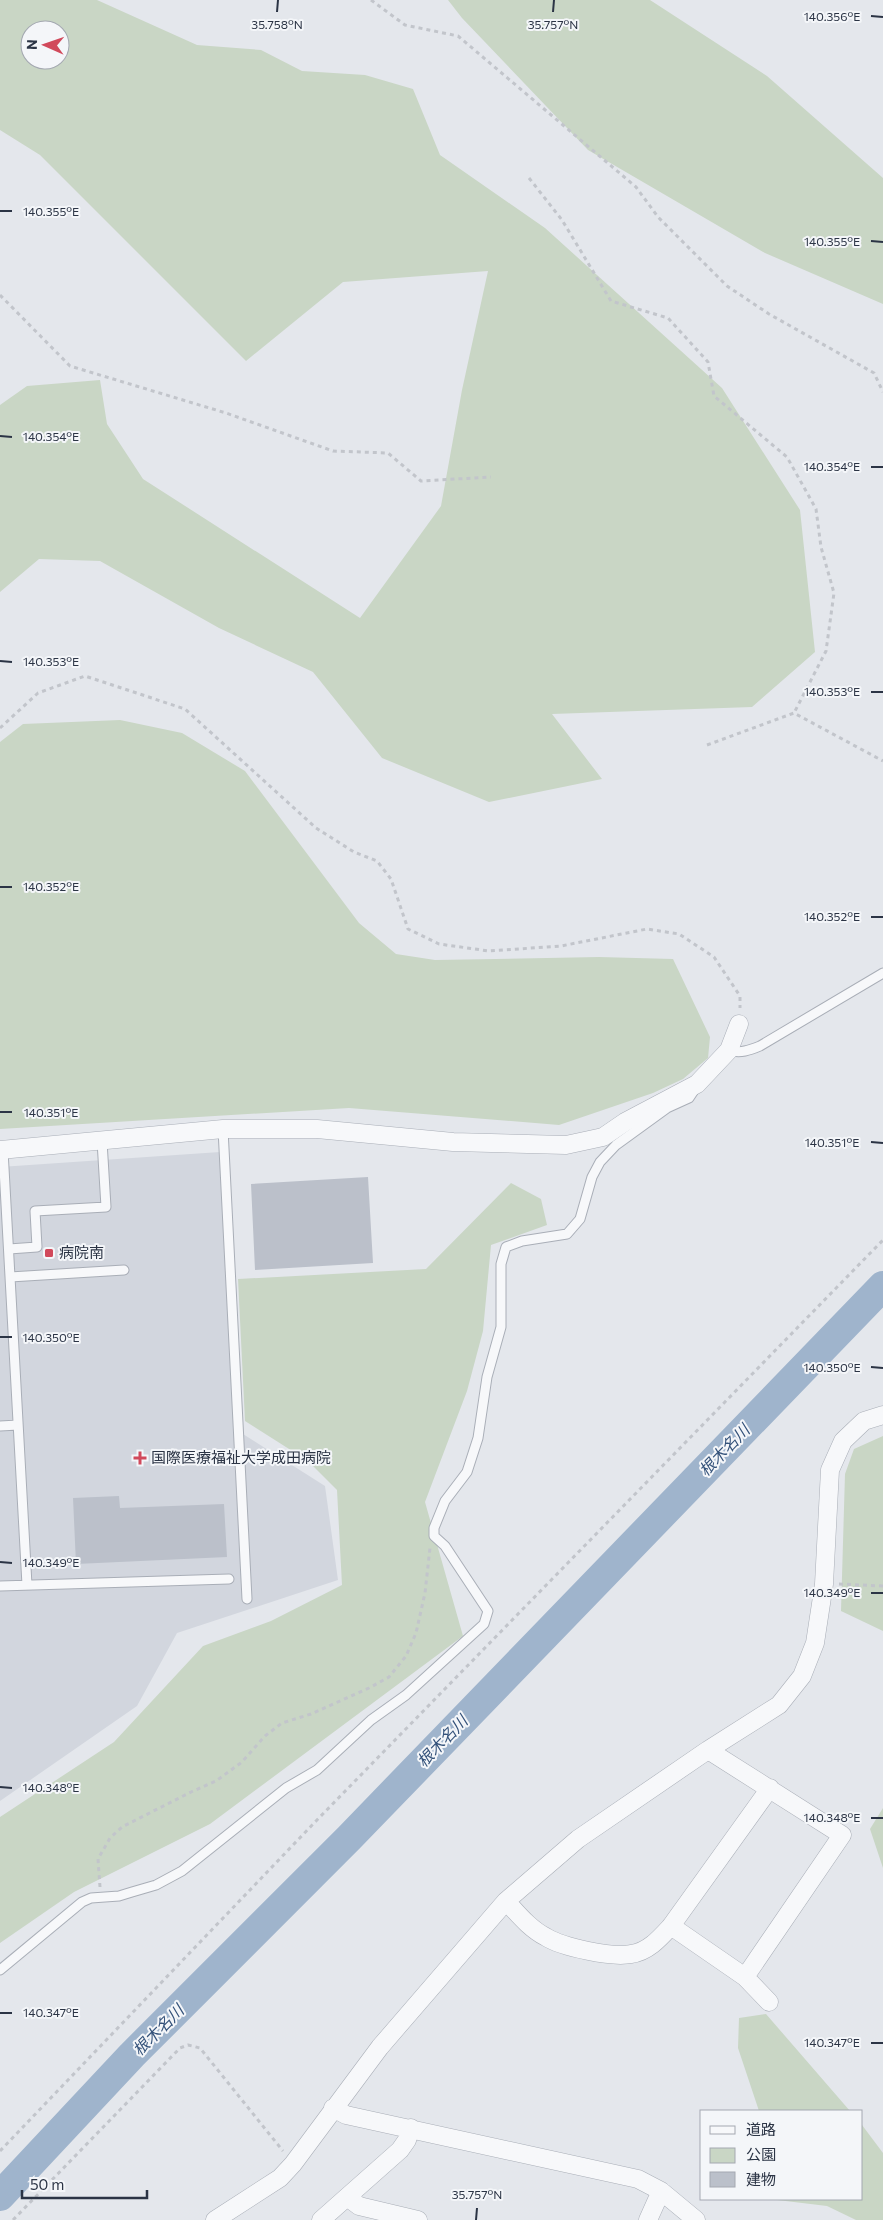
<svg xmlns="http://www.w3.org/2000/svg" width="883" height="2220" viewBox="0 0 883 2220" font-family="Commissioner,'Noto Sans JP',sans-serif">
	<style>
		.built { fill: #d2d6de }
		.green { fill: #c9d6c5; fill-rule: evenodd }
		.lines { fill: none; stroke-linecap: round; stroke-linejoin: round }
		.river { stroke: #9fb4cc; stroke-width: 30 }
		.building { fill: #bbc0ca }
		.service-casing { stroke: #a9aeb7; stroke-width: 11 }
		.minor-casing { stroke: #a9aeb7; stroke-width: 19 }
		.path { stroke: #c2c5cb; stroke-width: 3; stroke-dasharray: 4 4; stroke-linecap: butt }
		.service { stroke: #f7f8fa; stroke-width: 9 }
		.minor { stroke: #f7f8fa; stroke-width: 18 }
		.ticks { fill: none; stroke: #2b3445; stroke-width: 2 }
		.poi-dot { fill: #d1495b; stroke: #f4f6f9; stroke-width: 2 }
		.labels { text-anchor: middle; stroke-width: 4; stroke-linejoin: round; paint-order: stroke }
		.poi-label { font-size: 15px; fill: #2b3445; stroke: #f4f6f9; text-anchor: start }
		.water-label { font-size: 16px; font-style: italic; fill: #34527a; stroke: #f4f6f9 }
		.ticks-label { font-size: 12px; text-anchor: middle; fill: #2b3445; stroke: #f4f6f9; stroke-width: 4; stroke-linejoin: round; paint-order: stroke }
	</style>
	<rect width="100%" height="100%" fill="#e4e7ec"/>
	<!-- built -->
	<path class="built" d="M220 1152 235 1429 325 1486 338 1580 177 1633 137 1706 0 1801V1167Z"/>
	<!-- green -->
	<path class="green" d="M0 0H97L197 45 261 50 302 71 365 75 413 89 440 155 545 228 722 388 800 510 815 652 752 707 552 714 602 779 489 802 382 758 313 672 219 628 100 561 39 559 0 592V405L27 386 100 380 107 424 143 479 360 618 441 506 462 390 488 271 343 282 246 361 40 155 0 130ZM30 30H60V60H30Z
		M448 0H650L767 76 883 178V304L765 253 588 150 462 18Z
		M120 720 182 733 245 771 359 923 396 954 435 960 599 957 673 959 710 1037 708 1058 683 1079 653 1093 559 1125 349 1108 0 1129V742L23 724Z
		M511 1183 541 1199 547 1225 491 1245 483 1331 467 1391 425 1502 463 1636 210 1824 74 1892 0 1943V1817L114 1742 203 1646 271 1621 342 1585 337 1490 308 1461 245 1421 238 1279 426 1269Z
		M883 1436V1631L841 1611 845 1474 854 1449Z
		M883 1808V1868L870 1829Z
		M766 2014 850 2111H759L738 2048 739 2018Z
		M862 2125 883 2153V2220H856L827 2206 769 2199H862Z"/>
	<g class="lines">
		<!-- river -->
		<path class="river" d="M0 2196 132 2055 349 1838 883 1286"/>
	</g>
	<!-- building -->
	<path class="building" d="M368 1177 373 1263 255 1270 251 1184Z
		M119 1496 120 1508 224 1504 227 1557 76 1564 73 1498Z"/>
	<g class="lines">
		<defs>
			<path id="service" d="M729 1050C740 1054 750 1050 760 1046L883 973
				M223 1129 247 1599
				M3 1150 27 1585
				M9 1249 37 1247 35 1211 106 1207 102 1141
				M10 1277 124 1270
				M0 1426 18 1425
				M0 1586 229 1579
				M0 1970 82 1902 91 1898 119 1896 132 1892 156 1885 182 1871 286 1788 317 1770 371 1720 406 1695 484 1624 488 1611 445 1546 434 1536V1528L445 1501 467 1472 478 1438 487 1377 501 1327V1264L506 1247 522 1241 567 1234 580 1219 592 1177 600 1162 616 1145 667 1108 689 1098 695 1089"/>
			<path id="minor" d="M0 1150 223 1129H317L453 1142 566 1145 603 1137 625 1122 697 1084 729 1050 739 1024
				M708 1750 842 1835 745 1977
				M506 1901C518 1914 530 1929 546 1937 562 1947 612 1958 631 1954 648 1952 660 1938 671 1926L770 1788
				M671 1926 745 1977 769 2002
				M333 2108 346 2115 638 2179 661 2191 696 2220
				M347 2197 359 2206 418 2220
				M215 2220 280 2178 293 2164 380 2047 506 1901 578 1839 708 1750 779 1705 802 1676 815 1643 824 1584 830 1470 843 1441 864 1421 883 1415
				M321 2220 400 2150 407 2140 411 2128
				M648 2220 661 2191"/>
		</defs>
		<!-- service casing -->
		<use href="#service" class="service-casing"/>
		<!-- minor casing -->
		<use href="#minor" class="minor-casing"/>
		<!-- path -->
		<path class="path" d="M371 0 405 25 458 36 636 187 658 217 727 286 769 314 874 373 883 392
			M529 178 562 220 611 301 668 318 708 362 714 396 787 457 816 509 821 547 834 593 826 651 794 713
			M0 295 70 366 226 413 333 451 388 453 421 481 491 477
			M0 728 38 693 85 676 185 709 316 828 354 852 377 861 391 879 408 929 439 944 489 951 561 946 647 929 679 934 714 957 740 996V1008
			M707 745 794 713 883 761
			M839 1584 883 1586
			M100 1887 98 1859 110 1838 122 1827 191 1792 216 1781 242 1762 265 1736 282 1723 311 1714 369 1688 389 1677 406 1656 416 1633 425 1593 430 1548
			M0 2151 316 1821 883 1240
			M13 2220 180 2048 188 2045 200 2048 283 2151"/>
		<!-- service -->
		<use href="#service" class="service"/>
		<!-- minor -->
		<use href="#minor" class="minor"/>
	</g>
	<!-- ticks -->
	<path class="ticks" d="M277 12 278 0M553 12 554 0M871 16 883 17M0 211H12M871 241 883 242M0 436 12 437M871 467H883M0 661 12 662M871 692H883M0 887H12M871 917H883M0 1112H12M871 1142 883 1143M0 1337H12M871 1367 883 1368M0 1562 12 1563M871 1593H883M0 1787 12 1788M871 1818H883M0 2013H12M871 2043H883M476 2220 477 2208"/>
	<!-- markers -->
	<g class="poi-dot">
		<rect x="44" y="1248" width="10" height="10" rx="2.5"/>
		<path d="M137.5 1450.5h5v5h5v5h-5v5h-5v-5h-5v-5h5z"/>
	</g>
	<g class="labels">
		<!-- poi labels -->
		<g class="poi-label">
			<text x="59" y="1258">病院南</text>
			<text x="151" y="1463">国際医療福祉大学成田病院</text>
		</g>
		<!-- water labels -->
		<g class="water-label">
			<text transform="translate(724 1450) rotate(-46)" y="6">根木名川</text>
			<text transform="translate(442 1741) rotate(-46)" y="6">根木名川</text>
			<text transform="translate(158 2030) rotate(-45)" y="6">根木名川</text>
		</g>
	</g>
	<g class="ticks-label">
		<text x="832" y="21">140.356°E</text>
		<text x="277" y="29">35.758°N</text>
		<text x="553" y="29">35.757°N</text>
		<text x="51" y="216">140.355°E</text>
		<text x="832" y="246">140.355°E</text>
		<text x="51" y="441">140.354°E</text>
		<text x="832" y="471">140.354°E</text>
		<text x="51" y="666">140.353°E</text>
		<text x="832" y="696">140.353°E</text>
		<text x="51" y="891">140.352°E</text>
		<text x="832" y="921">140.352°E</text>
		<text x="51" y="1117">140.351°E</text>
		<text x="832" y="1147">140.351°E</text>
		<text x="51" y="1342">140.350°E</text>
		<text x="832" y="1372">140.350°E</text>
		<text x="51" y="1567">140.349°E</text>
		<text x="832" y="1597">140.349°E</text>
		<text x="51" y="1792">140.348°E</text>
		<text x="832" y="1822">140.348°E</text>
		<text x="51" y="2017">140.347°E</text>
		<text x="832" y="2047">140.347°E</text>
		<text x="477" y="2199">35.757°N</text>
	</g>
	<!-- legend -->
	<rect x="700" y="2110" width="162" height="90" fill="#f4f6f9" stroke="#a4a8b1"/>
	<rect x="710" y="2126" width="25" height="8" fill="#f7f8fa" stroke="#a4a8b1"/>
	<text x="746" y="2135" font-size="15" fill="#2b3445">道路</text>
	<rect x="710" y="2148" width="25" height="15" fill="#c9d6c5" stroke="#a4a8b1"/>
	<text x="746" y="2160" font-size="15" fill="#2b3445">公園</text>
	<rect x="710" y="2172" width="25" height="15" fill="#bbc0ca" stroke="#a4a8b1"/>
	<text x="746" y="2185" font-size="15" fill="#2b3445">建物</text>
	<!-- north arrow -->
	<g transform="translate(45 45) rotate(272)"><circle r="24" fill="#f4f6f9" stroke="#a4a8b1"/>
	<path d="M0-4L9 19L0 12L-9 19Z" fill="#d1495b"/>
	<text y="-8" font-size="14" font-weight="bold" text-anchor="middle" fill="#2b3445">N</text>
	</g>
	<!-- scale -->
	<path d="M22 2190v8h125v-8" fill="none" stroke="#2b3445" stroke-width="2.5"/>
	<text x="30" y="2190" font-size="15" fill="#2b3445" stroke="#f4f6f9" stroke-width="4" paint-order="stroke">50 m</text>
</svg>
